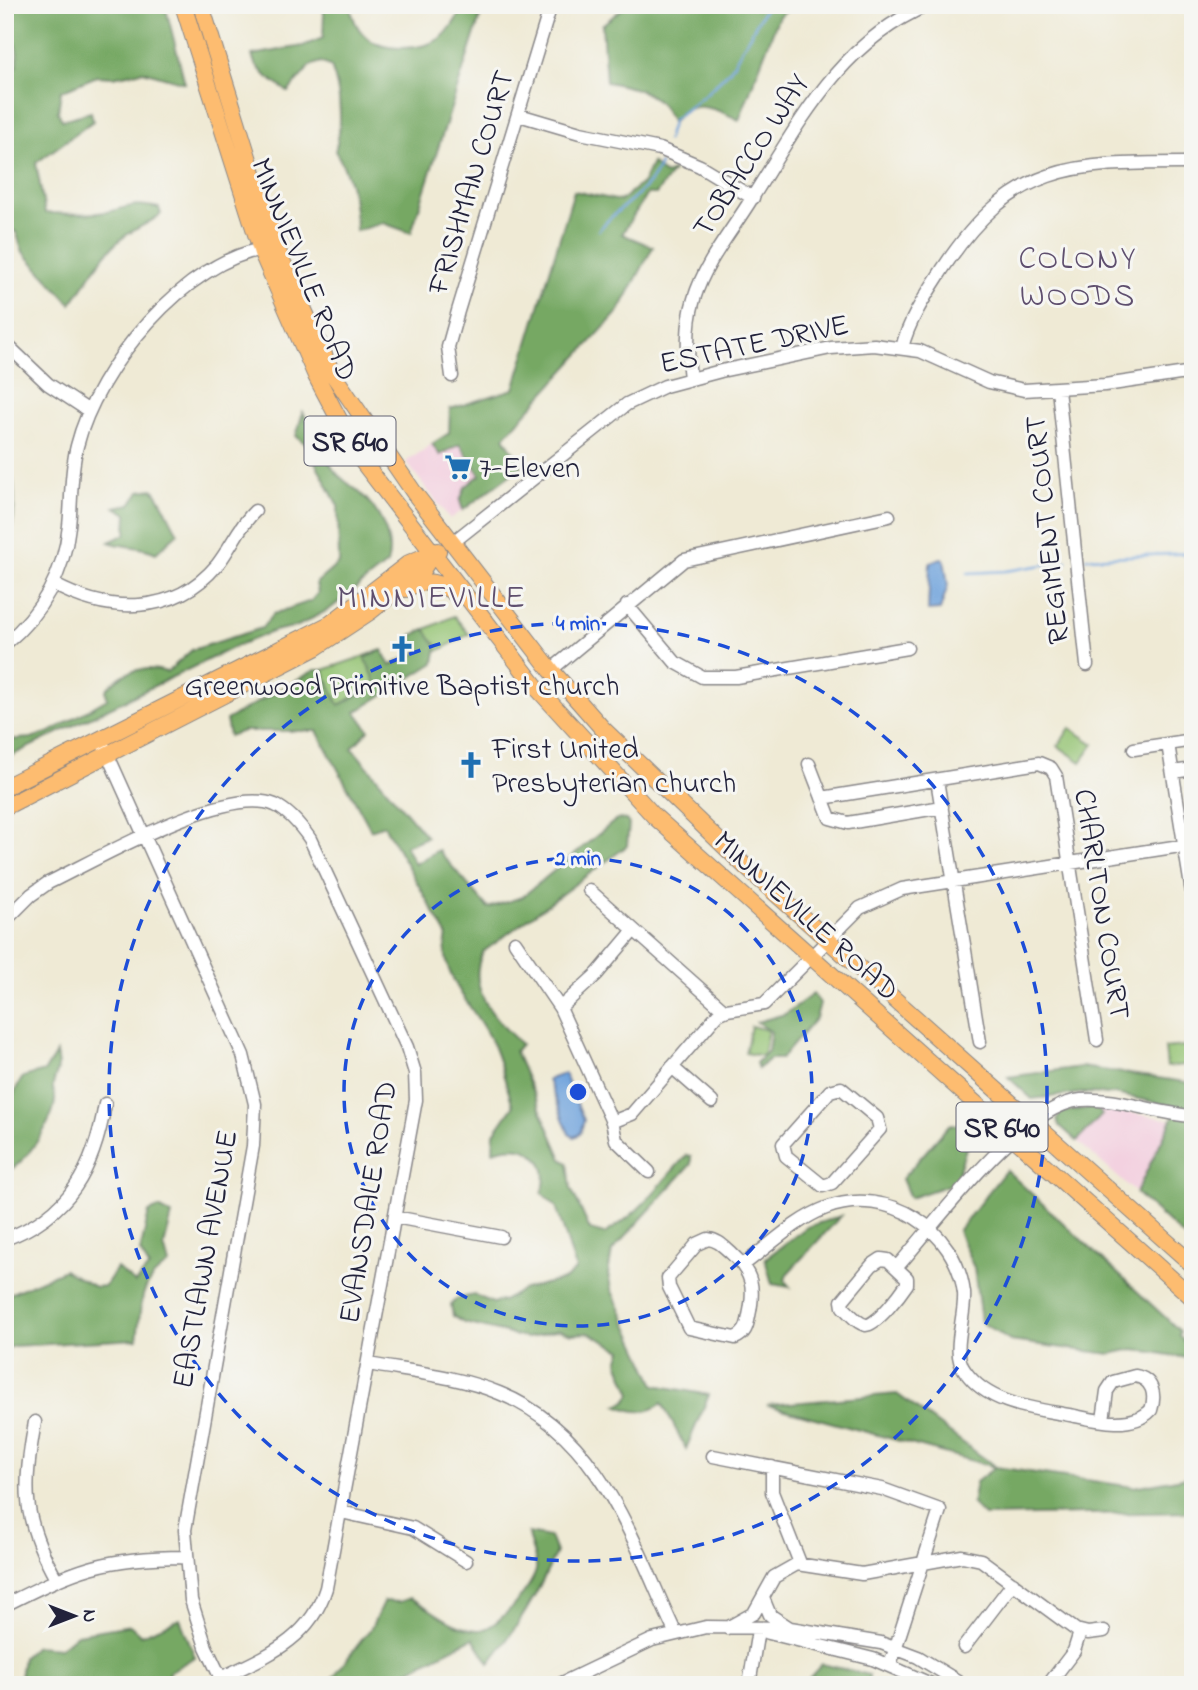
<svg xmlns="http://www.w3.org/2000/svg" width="1198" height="1690" viewBox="0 0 1198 1690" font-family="'Indie Flower',sans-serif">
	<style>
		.built { fill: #f3cfdf }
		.green { fill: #93c271; stroke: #5a7256; stroke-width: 2 }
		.forest { fill: #76a863; stroke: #4c654f; stroke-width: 2 }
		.water { fill: #70a3dc; stroke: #49628c; stroke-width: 2 }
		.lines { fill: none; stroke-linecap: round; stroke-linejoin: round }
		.stream { stroke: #70a3dc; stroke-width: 2.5 }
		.minor-casing { stroke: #888688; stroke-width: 15 }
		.major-casing { stroke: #888688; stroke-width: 18 }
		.minor { stroke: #fff; stroke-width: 12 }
		.major { stroke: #fdbc6f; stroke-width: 16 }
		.ring { fill: none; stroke: #1d4ed8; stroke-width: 3.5; stroke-dasharray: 12 9 }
		.labels { text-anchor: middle; stroke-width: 6; stroke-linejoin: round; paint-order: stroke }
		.shield { fill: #f6f6f2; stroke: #626272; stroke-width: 2 }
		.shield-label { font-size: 28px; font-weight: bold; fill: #22223b }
		.street-label { font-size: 30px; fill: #22223b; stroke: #f6f6f2 }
		.poi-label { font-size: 30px; fill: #22223b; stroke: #f6f6f2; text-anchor: start }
		.neighbourhood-label { font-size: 32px; letter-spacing: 2px; fill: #5f4f6e; stroke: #f6f6f2 }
		.quarter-label { font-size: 33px; letter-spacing: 2px; fill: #5f4f6e; stroke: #f6f6f2 }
		.centre { fill: #1d4ed8; stroke: #f6f6f2; stroke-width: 3.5 }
		.ring-label { font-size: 21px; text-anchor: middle; font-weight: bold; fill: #1d4ed8; stroke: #f6f6f2; stroke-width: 6; stroke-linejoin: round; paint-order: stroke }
	</style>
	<rect width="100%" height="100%" fill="#f6f6f2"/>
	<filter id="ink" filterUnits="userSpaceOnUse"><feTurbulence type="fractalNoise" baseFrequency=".0143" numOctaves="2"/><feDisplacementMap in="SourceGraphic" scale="14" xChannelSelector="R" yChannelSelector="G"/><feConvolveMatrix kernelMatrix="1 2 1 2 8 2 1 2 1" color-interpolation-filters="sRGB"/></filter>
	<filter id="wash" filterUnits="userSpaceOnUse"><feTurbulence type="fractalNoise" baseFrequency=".00686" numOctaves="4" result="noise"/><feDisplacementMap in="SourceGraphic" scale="28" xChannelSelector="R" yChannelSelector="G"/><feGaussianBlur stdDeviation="1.57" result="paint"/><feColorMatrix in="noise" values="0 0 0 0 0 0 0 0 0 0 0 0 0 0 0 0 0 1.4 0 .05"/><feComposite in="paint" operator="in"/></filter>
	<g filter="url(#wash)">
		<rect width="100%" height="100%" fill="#efead5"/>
		<!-- built -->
		<path class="built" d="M460 443 480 476 465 487 460 501 463 510 450 519 406 462 432 444 440 454Z
			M1096 1107 1172 1120 1136 1193 1077 1141 1102 1115Z"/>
		<!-- green -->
		<path class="green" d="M454 616 469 634 339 706 323 670 382 650 390 666 419 652 411 636Z
			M1070 728 1094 744 1081 762 1058 746Z
			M751 1026 768 1030 763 1056 745 1053Z
			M1193 1045V1064L1167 1067 1165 1048Z"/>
		<!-- forest -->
		<path class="forest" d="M5 5H165L185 83 143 71 113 77 97 76 61 91 58 112 62 120 91 112 93 121 36 163 45 213C65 213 92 216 111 211 135 205 134 203 159 208L161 214C148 225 132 229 119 241 100 257 86 284 71 304L23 252 16 232 5 227V106L10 100 5 88V71L17 66C21 45 5 27 5 5Z
			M321 5H350C352 16 356 27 364 35 381 53 423 51 442 37 452 29 458 16 464 5H484L411 233 383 223 356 231C356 204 350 174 335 151 343 125 341 92 331 67L321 62 310 66 288 92 267 77 255 64 252 55 303 46 323 38 324 13Z
			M627 5H810L786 11 779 16 739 120C715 108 689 96 672 124 660 92 637 88 606 82L602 25Z
			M652 163 665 175 674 170 656 194H647L622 234 653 247 619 311 504 437 522 466 463 510 460 501 465 487 480 475 460 444 440 455 432 444 449 433 450 409 514 389 574 191 620 201 643 182Z
			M303 412C313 431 322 452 334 470 342 480 349 484 358 491 378 508 395 538 387 564L330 609 298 626 274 631 236 646 5 759V740L31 738 50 732 107 699 106 690C122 671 143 665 167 672L192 650 262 628 273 614 311 601 318 593 316 583 339 563 338 506 306 444 296 436Z
			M5 456C17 476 18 524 5 544Z
			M153 489C165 503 168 518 178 533L156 553C141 545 125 548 109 542L126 534 127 514 115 507 131 504 140 491Z
			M425 629 437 646 434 663 356 712 369 730 352 748 427 837 405 846 415 864 438 850 488 908 522 897 617 819 626 820 629 824 627 846 483 952C465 988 495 1020 521 1044L515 1051 562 1159 568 1163 571 1188 590 1230 604 1234C643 1212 657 1186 687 1155L691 1156V1164L684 1172 612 1251 608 1274 611 1289 655 1385 709 1395 686 1449 662 1403C648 1415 633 1413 617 1405L625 1402 631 1394 618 1362 622 1350 589 1333 572 1334 559 1330 526 1338 465 1323 453 1316 451 1305 456 1299 474 1295 493 1303 503 1301 524 1289 566 1279 576 1269 556 1206 542 1193C554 1158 525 1139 493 1151L494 1133 513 1106C506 1085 501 1063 492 1043 476 1007 437 978 447 935L384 825 371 830 317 731H243L229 736 226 720 315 670H323L339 705 377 685 365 658 382 650 390 666 419 652 411 636Z
			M813 994 820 1003 816 1018 781 1059H770L758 1069 756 1063 768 1051 771 1032 757 1022 785 1014Z
			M56 1053C60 1075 57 1068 53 1085 52 1090 56 1096 55 1101 53 1121 25 1166 5 1172 5 1133 1 1110 23 1077L45 1071Z
			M1081 1067 1193 1083V1245L1136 1193 1178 1107 1114 1094 1083 1093 1032 1099 1008 1077Z
			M1096 1107 1102 1115 1077 1141 1059 1125 1057 1119 1062 1112Z
			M954 1124 961 1128 968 1142 955 1183 910 1198 902 1179 949 1125Z
			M1006 1170 1180 1331 1179 1336 1190 1348 1188 1358 1134 1349 1110 1354 1010 1341 981 1322 974 1268 958 1231Z
			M159 1208 172 1215 164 1246 169 1264C137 1283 142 1305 137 1339L13 1346 5 1350V1296L64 1270 95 1287 105 1286 117 1268 135 1283 149 1267 140 1252 149 1212Z
			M841 1216 787 1274 785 1281 790 1287 772 1284 765 1259 807 1227Z
			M897 1394 996 1467 1134 1487 1193 1476V1512L984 1516 972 1504 976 1482 995 1467 767 1405Z
			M528 1533 550 1537 556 1552C539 1592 516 1630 489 1663L473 1638 379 1685H327L371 1628 384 1601 400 1602 410 1598C432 1608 453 1630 478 1630 496 1631 533 1586 536 1570 538 1560 529 1545 528 1533Z
			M180 1619 195 1657 169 1672 170 1685H19L23 1657 35 1646 60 1648 77 1634 130 1625 141 1635Z
			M822 1664 869 1675V1685H807L809 1678Z"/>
		<!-- water -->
		<path class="water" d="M941 558 944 559 948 585 940 610 928 611 930 563Z
			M564 1073 584 1120 580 1134 574 1137 569 1134 548 1080Z"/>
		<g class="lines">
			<!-- stream -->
			<path class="stream" d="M667 140 673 120 708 92 730 70 767 5
				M599 230C618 206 649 193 660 164
				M1086 558 1193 553
				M968 573 1006 571 1067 561"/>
		</g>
	</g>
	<g filter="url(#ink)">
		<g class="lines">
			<defs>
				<path id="minor" d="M519 115 580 133 660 149 700 166 753 198
					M5 343 48 384 89 411
					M902 348C909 319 928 292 944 267 1014 161 1075 163 1193 163
					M452 376 448 347 458 311 551 5
					M690 379C687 352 686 325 694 299 705 262 732 231 752 198 800 122 840 42 928 5
					M1058 389 1087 665
					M452 543 627 404 665 386 721 371 831 348 874 345 920 351 989 382 1024 390 1105 385 1193 372
					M53 584C108 614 174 616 217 565 231 548 238 527 255 511
					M627 605 675 662 702 677H736L907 648
					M5 644C42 613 64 573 69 526 72 499 70 473 77 446 96 369 185 258 269 248
					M551 670 684 560 889 516
					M101 740 243 1055 255 1104 253 1146 185 1530 191 1600 206 1647 224 1685
					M1168 744 1193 899
					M1134 749 1193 740
					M809 764 830 818 848 823 942 807
					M1173 772 1193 769
					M937 780 980 1042
					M822 798 1039 763 1051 768 1056 776 1097 1040
					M589 890 724 1010
					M5 921 31 895 48 883C96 860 226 784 275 805 290 812 301 826 310 839L407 1047 415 1073 416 1100 326 1588C310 1640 266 1656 221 1678
					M634 930 597 974 560 1008 612 1122 632 1114 718 1014 727 1010 764 1004 860 908 902 889 1193 844
					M515 942 560 1008
					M672 1067 712 1102
					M841 1088 877 1118 880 1129 832 1183 823 1186 786 1156 783 1144 830 1091Z
					M612 1122 616 1140 649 1172
					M395 1217 501 1237
					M5 1239C70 1215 94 1169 105 1104
					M708 1239C718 1240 723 1246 731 1253 753 1273 755 1288 749 1316 747 1327 745 1334 735 1338L689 1328 669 1287 668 1278 697 1244Z
					M881 1259 888 1260 907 1278V1284C901 1293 877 1325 866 1325 858 1324 849 1313 843 1307L842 1301 872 1265Z
					M743 1265C769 1246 796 1219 826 1208 888 1185 956 1229 964 1293 966 1317 950 1352 965 1371 989 1406 1038 1409 1075 1416 1098 1421 1133 1429 1151 1410 1156 1395 1153 1379 1135 1376L1113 1382 1107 1391 1103 1420
					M897 1267C938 1221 1020 1106 1081 1100 1117 1097 1156 1114 1193 1116
					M368 1364C411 1372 458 1376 499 1393 601 1434 632 1540 675 1632
					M35 1422C23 1489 22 1518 56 1579
					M713 1456 882 1489 940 1510 890 1665
					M772 1467V1492L800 1563
					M341 1512 413 1528 466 1561
					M763 1598 770 1615 790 1628
					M5 1605C76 1569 105 1557 185 1557
					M727 1628 754 1613 774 1577 797 1564 862 1574 962 1556 981 1560 1076 1630 1088 1633 1104 1631
					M765 1632 873 1659 933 1685
					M964 1647 1013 1583
					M558 1685 652 1640 706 1627 790 1628 881 1643 918 1657 964 1685
					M749 1685 758 1630
					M1048 1685 1074 1651 1080 1632"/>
				<path id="major" d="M183 5 262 253 316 376 359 457 537 688 654 816 1193 1298
					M201 5 276 247 332 373 415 494 551 670 602 728 747 868 1193 1265
					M406 589C426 577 441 582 458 596
					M5 787 330 624 409 563 438 551
					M5 807 315 648 371 611 423 569 432 554"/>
			</defs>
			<!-- minor casing -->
			<use href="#minor" class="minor-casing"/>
			<!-- major casing -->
			<use href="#major" class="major-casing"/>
			<!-- minor -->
			<use href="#minor" class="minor"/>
			<!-- major -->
			<use href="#major" class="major"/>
		</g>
	</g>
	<!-- distance rings -->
	<g class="ring">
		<circle cx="578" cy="1092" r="234"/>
		<circle cx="578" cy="1092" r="469"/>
	</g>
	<!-- icons -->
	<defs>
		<symbol id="supermarket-bare" viewBox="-9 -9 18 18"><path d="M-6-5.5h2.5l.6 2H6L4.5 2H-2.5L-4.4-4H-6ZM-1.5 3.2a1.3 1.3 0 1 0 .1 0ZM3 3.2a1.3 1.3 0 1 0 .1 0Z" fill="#1f6fb2" stroke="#f6f6f2" stroke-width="2.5" paint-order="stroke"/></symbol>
		<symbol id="church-bare" viewBox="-9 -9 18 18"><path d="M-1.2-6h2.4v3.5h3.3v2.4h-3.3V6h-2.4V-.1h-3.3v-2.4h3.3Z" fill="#1f6fb2" stroke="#f6f6f2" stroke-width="2.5" paint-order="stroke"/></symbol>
	</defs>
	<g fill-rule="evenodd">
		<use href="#supermarket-bare" x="439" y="448" width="38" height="38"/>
		<use href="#church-bare" x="383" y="630" width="38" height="38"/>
		<use href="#church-bare" x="452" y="746" width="38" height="38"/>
	</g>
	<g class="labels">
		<!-- shield labels -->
		<g class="shield">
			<rect x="304.5" y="416.5" width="91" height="49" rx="5"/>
			<rect x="956.5" y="1102.5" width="91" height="49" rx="5"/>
		</g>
		<g class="shield-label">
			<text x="350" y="451">SR 640</text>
			<text x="1002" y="1137">SR 640</text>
		</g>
		<!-- street labels -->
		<g class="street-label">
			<text transform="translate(750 155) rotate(-57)" y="10">TOBACCO WAY</text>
			<text transform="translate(470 182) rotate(-73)" y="10">FRISHMAN COURT</text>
			<text transform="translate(305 269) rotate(68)" y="10">MINNIEVILLE ROAD</text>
			<text transform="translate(754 343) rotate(-12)" y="10">ESTATE DRIVE</text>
			<text transform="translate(1046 530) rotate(-96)" y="10">REGIMENT COURT</text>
			<text transform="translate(1103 904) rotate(81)" y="10">CHARLTON COURT</text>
			<text transform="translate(807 915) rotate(42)" y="10">MINNIEVILLE ROAD</text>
			<text transform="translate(367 1202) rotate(-81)" y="10">EVANSDALE ROAD</text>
			<text transform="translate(204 1259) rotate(-80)" y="10">EASTLAWN AVENUE</text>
		</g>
		<!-- poi labels -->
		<g class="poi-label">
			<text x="479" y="477">7-Eleven</text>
			<text x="402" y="695" text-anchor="middle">Greenwood Primitive Baptist church</text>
			<text x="492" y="758">First United<tspan x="492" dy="34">Presbyterian church</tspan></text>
		</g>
		<!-- neighbourhood labels -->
		<g class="neighbourhood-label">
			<text x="1078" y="268">COLONY<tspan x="1078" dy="37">WOODS</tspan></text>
		</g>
		<!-- quarter labels -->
		<g class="quarter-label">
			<text x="432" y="607">MINNIEVILLE</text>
		</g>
	</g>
	<circle cx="578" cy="1092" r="10" class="centre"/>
	<g class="ring-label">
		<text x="578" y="630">4 min</text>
		<text x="578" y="865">2 min</text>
	</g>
	<!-- margin -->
	<rect width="1198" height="1690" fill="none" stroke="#f6f6f2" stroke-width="28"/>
	<!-- north arrow -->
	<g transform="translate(74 1616) rotate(90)" stroke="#f6f6f2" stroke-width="5" paint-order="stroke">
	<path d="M0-5L12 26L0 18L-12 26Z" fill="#22223b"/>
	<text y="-10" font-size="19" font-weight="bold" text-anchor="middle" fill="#22223b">N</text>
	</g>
</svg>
